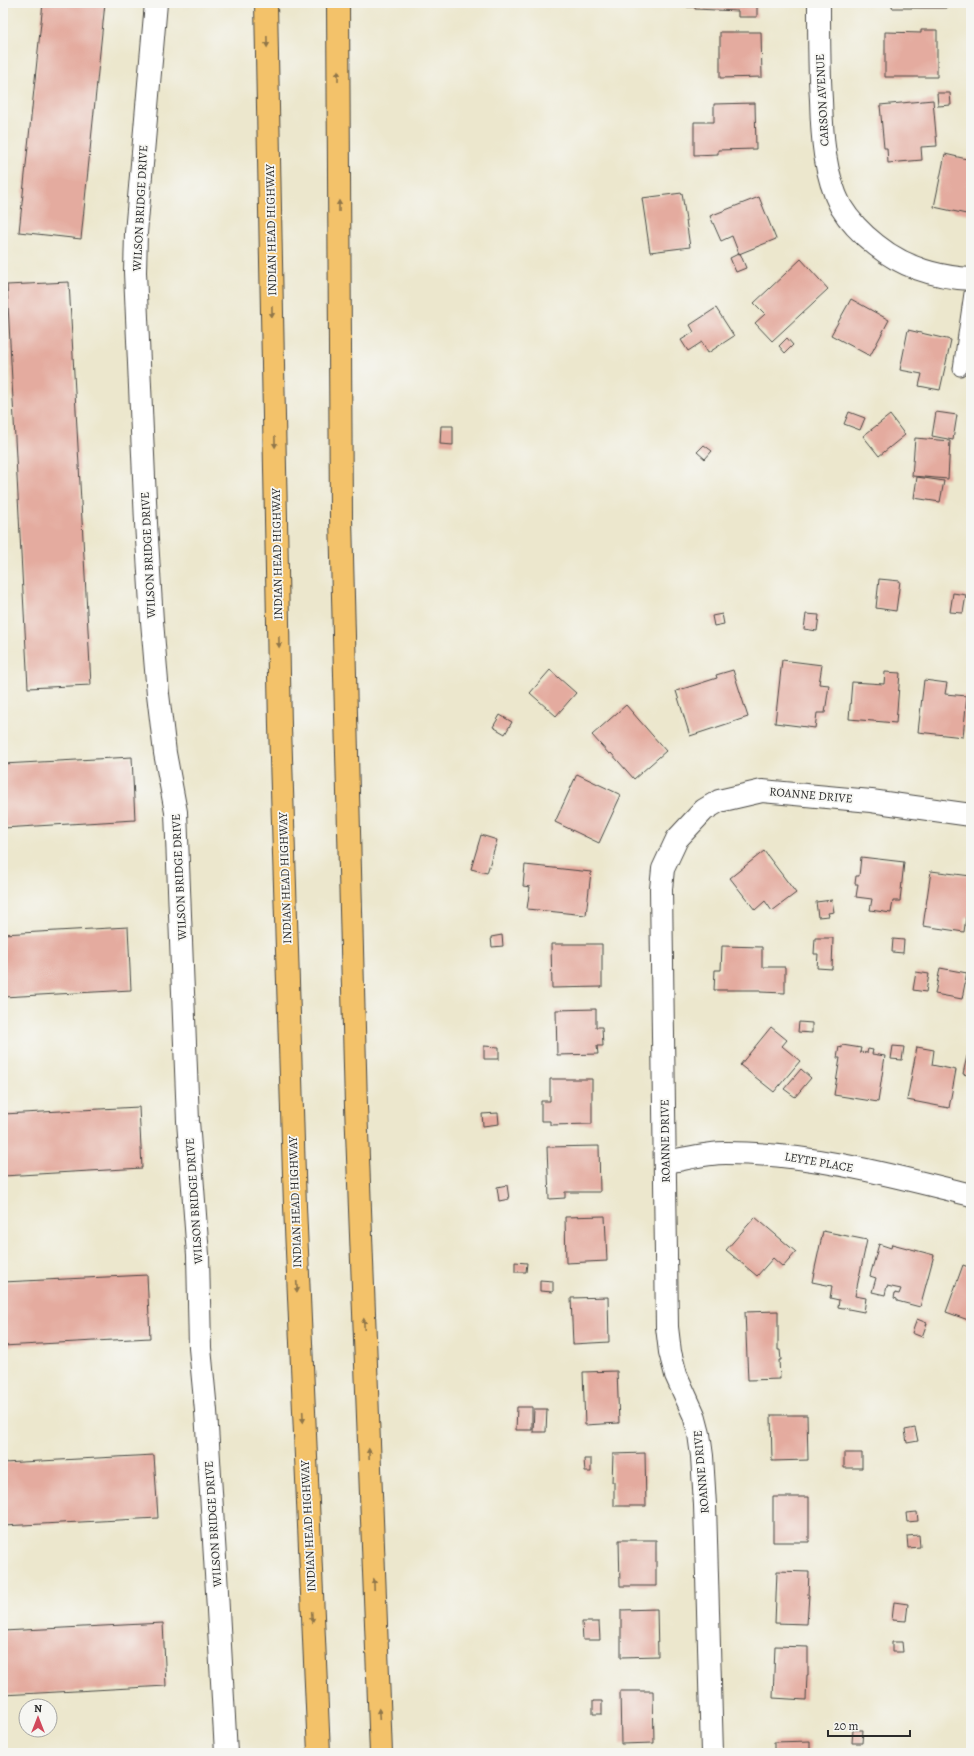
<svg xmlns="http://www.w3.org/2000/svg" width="974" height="1756" viewBox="0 0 974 1756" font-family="Alegreya,serif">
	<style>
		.building { fill: #e4ab9f }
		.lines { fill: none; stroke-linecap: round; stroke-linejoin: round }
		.service-casing { stroke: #484743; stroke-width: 15 }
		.minor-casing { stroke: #484743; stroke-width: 24 }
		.trunk-casing { stroke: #484743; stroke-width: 24 }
		.service { stroke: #fff; stroke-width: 13 }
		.minor { stroke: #fff; stroke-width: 22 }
		.trunk { stroke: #f3c26a; stroke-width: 22 }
		.oneway { fill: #8f764a }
		.labels { text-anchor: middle; stroke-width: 3.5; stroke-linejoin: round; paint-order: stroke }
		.street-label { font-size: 12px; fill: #2b2b2b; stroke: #f6f6f2 }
	</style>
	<rect width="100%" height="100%" fill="#f6f6f2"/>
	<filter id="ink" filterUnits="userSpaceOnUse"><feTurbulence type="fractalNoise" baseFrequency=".025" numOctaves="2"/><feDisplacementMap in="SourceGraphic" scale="8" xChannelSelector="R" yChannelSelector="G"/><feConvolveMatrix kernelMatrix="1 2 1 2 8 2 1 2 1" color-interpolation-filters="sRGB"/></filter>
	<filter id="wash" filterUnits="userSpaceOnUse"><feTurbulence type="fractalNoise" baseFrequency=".012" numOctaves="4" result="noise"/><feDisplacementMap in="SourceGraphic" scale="16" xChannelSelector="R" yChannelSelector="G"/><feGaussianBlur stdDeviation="0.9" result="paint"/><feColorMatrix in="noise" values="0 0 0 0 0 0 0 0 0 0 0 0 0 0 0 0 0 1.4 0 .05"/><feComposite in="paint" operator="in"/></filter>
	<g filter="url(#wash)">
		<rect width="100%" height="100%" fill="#ece7cd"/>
		<g id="blocks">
			<!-- building -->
			<path class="building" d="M43 3H105L81 239 19 232Z
				M687 3H757V17H738V11L695 9V7H687Z
				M892 3H947V8H892Z
				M921 30H937V77H885V32L921 33Z
				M720 32H761L762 77 720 78Z
				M937 93H950L951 105 938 106Z
				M933 100 937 146 921 147 922 160 888 163 887 148H884L880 105Z
				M755 103 756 149 718 150V154L694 155V122H714V104Z
				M945 154 971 160V215L934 207Z
				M682 193 690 247 650 252 642 198Z
				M759 197 776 239 739 254 732 236 721 241 710 216Z
				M740 253 746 268 736 272 730 258Z
				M801 259 828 289 772 341 755 323 765 314 754 303Z
				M69 282 91 685 28 688 7 285Z
				M851 299 889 320 870 356 831 335Z
				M716 308 734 336 708 353 702 342 688 351 681 340 694 332 690 325Z
				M908 330 951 340 940 390 919 386 922 374 900 370Z
				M787 338 793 345 785 353 779 346Z
				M849 412 865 418 860 430 844 424Z
				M936 412 957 415 953 440 932 436Z
				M890 415 905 435 879 456 863 436Z
				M441 426H453V445L440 444Z
				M915 438 950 441 948 479 912 476Z
				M704 445 712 451 705 459 697 452Z
				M917 477 944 481 940 502 914 498Z
				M879 579 900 581 896 611 876 608Z
				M953 593 966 595 963 613 950 612Z
				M722 614 724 624 714 626 712 616Z
				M806 614 819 615 817 631 804 629Z
				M782 660 822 665 819 684 829 685 825 713H817L815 728 775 723Z
				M550 670 576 693 556 716 530 693Z
				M733 670 748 717 690 736 676 691 717 678 716 675Z
				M885 672 900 673 896 723 849 719 852 682 884 684Z
				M924 680 947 683 945 694 967 696 963 737 918 732Z
				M626 705 666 751 634 779 611 753 609 754 592 735Z
				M500 715 512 722 505 734 493 727Z
				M132 757 135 820 3 828V764Z
				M577 774 621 795 599 843 555 822Z
				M481 835 497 840 487 873 471 869Z
				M764 851 796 893 772 911 765 901 755 910 730 878Z
				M861 857 904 862 900 901H893L891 913 870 910 872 899 856 897 858 884H855L856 876H859Z
				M525 865 591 872 586 915 527 909 530 887 523 886Z
				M931 871 971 876V903L969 917H966L964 932 923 926Z
				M832 900 834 912 828 913 829 916 818 917 816 902Z
				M128 927 131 990 3 997V934Z
				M502 935 503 946 492 947 491 937Z
				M815 938H833L832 969 817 968 818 954H814Z
				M893 939 904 940 903 953 892 952Z
				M551 944H602V987L552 988Z
				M722 946 762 947V967H785V993L760 992V990H714L715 970H721Z
				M940 968 967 973 962 999 935 994Z
				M916 972 929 974 926 992 913 990Z
				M596 1009V1027H602L603 1046H597L598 1054 557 1055 556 1010Z
				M799 1022 812 1023V1033L798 1032Z
				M771 1027 787 1040 782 1046 800 1061 774 1092 740 1065Z
				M842 1045 861 1048 860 1052 867 1053 868 1049 873 1050 872 1054 885 1056 878 1102 834 1095 840 1058H837L839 1047 842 1048Z
				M484 1046 499 1047V1059H484Z
				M893 1046 904 1047 902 1060 891 1059Z
				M917 1047 934 1050 932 1065 956 1070 949 1108 907 1100Z
				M967 1056 971 1057V1076L963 1074Z
				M801 1069 811 1078 795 1097 784 1089Z
				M550 1079H592V1124L550 1125V1121H541V1101H550Z
				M139 1107 142 1168 3 1176V1114Z
				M498 1113 499 1124 483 1126 482 1114Z
				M599 1146 600 1192H565V1198L549 1199 547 1147Z
				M507 1185 509 1199 499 1201 497 1187Z
				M605 1216 607 1261 566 1263 565 1217Z
				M755 1217 796 1252 783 1267 773 1258 757 1276 726 1250Z
				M823 1231 867 1240 855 1296 866 1298 864 1312 838 1307 839 1300 830 1298 832 1286 812 1282Z
				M879 1244 891 1248 892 1244 934 1255 920 1307 897 1301V1299L894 1298 895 1293 899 1294 901 1289 887 1286 885 1295 872 1292 876 1278 870 1276Z
				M515 1262 527 1263 526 1272H515Z
				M963 1265 971 1268V1321L946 1312Z
				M147 1275 150 1338 3 1346V1282Z
				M540 1280 553 1281V1292L540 1291Z
				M608 1297 609 1342 573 1344 571 1298Z
				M778 1311V1350H780L781 1360H779L780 1379 748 1380 745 1312Z
				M917 1319 927 1323 922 1337 912 1333Z
				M617 1371 619 1423 585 1425 583 1372Z
				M517 1407H532V1430H516Z
				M534 1409H547L546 1432H533Z
				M771 1415H807L808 1460 772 1461Z
				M915 1428 918 1441 907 1443 905 1430Z
				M645 1453 646 1506H614V1482H612L613 1454Z
				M844 1453H862V1468H844Z
				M154 1455 158 1518 3 1526V1463Z
				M584 1459H591V1472H585Z
				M773 1497H809V1542H773Z
				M917 1512 918 1521 907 1522 906 1513Z
				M919 1535 920 1547 908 1548 907 1536Z
				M619 1540H656V1586H620Z
				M777 1571 809 1572 808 1595H809L807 1624 775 1623Z
				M894 1602 908 1604 906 1621 892 1620Z
				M657 1609 658 1656 621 1657V1610Z
				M582 1622H599L600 1640H583Z
				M163 1623 166 1686 3 1695V1631Z
				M892 1642H902L903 1652H892Z
				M775 1646 808 1647V1675H807L806 1700 773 1698Z
				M620 1691H653L654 1743 621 1744Z
				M593 1701H602V1714H593Z
				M853 1730H863L862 1743H852Z
				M810 1741V1753H774V1742Z"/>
		</g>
	</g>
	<g filter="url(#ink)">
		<use href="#blocks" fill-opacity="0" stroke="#484743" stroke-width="1"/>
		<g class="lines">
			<defs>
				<path id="service" d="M960 369 971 293"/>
				<path id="minor" d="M156 3 136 233 135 272 146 523 152 621 158 694 165 753 176 812 188 1121 198 1255 200 1348 206 1411 216 1574 226 1753
					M819 3C819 35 819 68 821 100 822 136 824 174 841 207 850 222 862 234 876 245 903 267 936 277 971 279
					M666 1162C685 1159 706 1153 726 1153 809 1153 891 1175 971 1195
					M712 1753 705 1505 702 1456 699 1434 694 1415 676 1375 670 1352 667 1327 661 889 663 869 677 839 704 810 719 801 762 791 871 801 971 815"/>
				<path id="trunk" d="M266 3 280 726 295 1206 319 1753
					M338 3 341 518 356 1106 381 1753"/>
			</defs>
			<!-- service casing -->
			<use href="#service" class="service-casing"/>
			<!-- minor casing -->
			<use href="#minor" class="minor-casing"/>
			<!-- trunk casing -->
			<use href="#trunk" class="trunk-casing"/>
			<!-- service -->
			<use href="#service" class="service"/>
			<!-- minor -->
			<use href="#minor" class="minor"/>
			<!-- trunk -->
			<use href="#trunk" class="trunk"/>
		</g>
		<!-- one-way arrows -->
		<defs><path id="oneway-solid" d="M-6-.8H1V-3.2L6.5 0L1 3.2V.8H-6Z"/></defs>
		<g class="oneway">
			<use href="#oneway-solid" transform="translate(267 42) rotate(89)"/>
			<use href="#oneway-solid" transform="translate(338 76) rotate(-90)"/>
			<use href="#oneway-solid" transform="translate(339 206) rotate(-90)"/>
			<use href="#oneway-solid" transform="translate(272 312) rotate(89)"/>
			<use href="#oneway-solid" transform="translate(275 442) rotate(89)"/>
			<use href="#oneway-solid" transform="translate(279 642) rotate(89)"/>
			<use href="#oneway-solid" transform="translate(297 1287) rotate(87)"/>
			<use href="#oneway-solid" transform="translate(364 1324) rotate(-92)"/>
			<use href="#oneway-solid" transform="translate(303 1417) rotate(87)"/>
			<use href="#oneway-solid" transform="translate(369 1454) rotate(-92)"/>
			<use href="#oneway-solid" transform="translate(374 1584) rotate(-92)"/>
			<use href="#oneway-solid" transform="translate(312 1617) rotate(87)"/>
			<use href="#oneway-solid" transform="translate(379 1714) rotate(-93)"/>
		</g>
	</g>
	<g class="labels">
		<!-- street labels -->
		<g class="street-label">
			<text transform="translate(822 100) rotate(-93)" y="4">CARSON AVENUE</text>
			<text transform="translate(140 208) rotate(-87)" y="4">WILSON BRIDGE DRIVE</text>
			<text transform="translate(271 230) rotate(-91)" y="4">INDIAN HEAD HIGHWAY</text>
			<text transform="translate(277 554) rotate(-91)" y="4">INDIAN HEAD HIGHWAY</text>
			<text transform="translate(148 555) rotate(-93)" y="4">WILSON BRIDGE DRIVE</text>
			<text transform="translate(811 795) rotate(5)" y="4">ROANNE DRIVE</text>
			<text transform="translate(179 877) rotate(-93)" y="4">WILSON BRIDGE DRIVE</text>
			<text transform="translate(285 878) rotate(-92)" y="4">INDIAN HEAD HIGHWAY</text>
			<text transform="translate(665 1141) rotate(-91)" y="4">ROANNE DRIVE</text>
			<text transform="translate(819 1162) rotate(10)" y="4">LEYTE PLACE</text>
			<text transform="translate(194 1201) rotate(-94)" y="4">WILSON BRIDGE DRIVE</text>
			<text transform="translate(295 1202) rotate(-92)" y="4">INDIAN HEAD HIGHWAY</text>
			<text transform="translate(701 1472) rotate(-95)" y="4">ROANNE DRIVE</text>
			<text transform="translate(213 1524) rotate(-94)" y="4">WILSON BRIDGE DRIVE</text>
			<text transform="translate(308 1526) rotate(-93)" y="4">INDIAN HEAD HIGHWAY</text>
		</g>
	</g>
	<!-- margin -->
	<rect width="974" height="1756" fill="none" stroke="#f6f6f2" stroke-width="16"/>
	<!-- north arrow -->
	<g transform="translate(38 1718)"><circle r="19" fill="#f6f6f2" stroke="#a5a5a2"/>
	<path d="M0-3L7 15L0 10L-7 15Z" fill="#d1495b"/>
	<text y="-6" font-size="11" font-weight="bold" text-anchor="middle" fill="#2b2b2b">N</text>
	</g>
	<!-- scale -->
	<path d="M828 1730v6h82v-6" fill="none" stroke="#2b2b2b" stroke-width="2"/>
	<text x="834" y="1730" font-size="12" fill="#2b2b2b" stroke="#f6f6f2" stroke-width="3" paint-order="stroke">20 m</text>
</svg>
